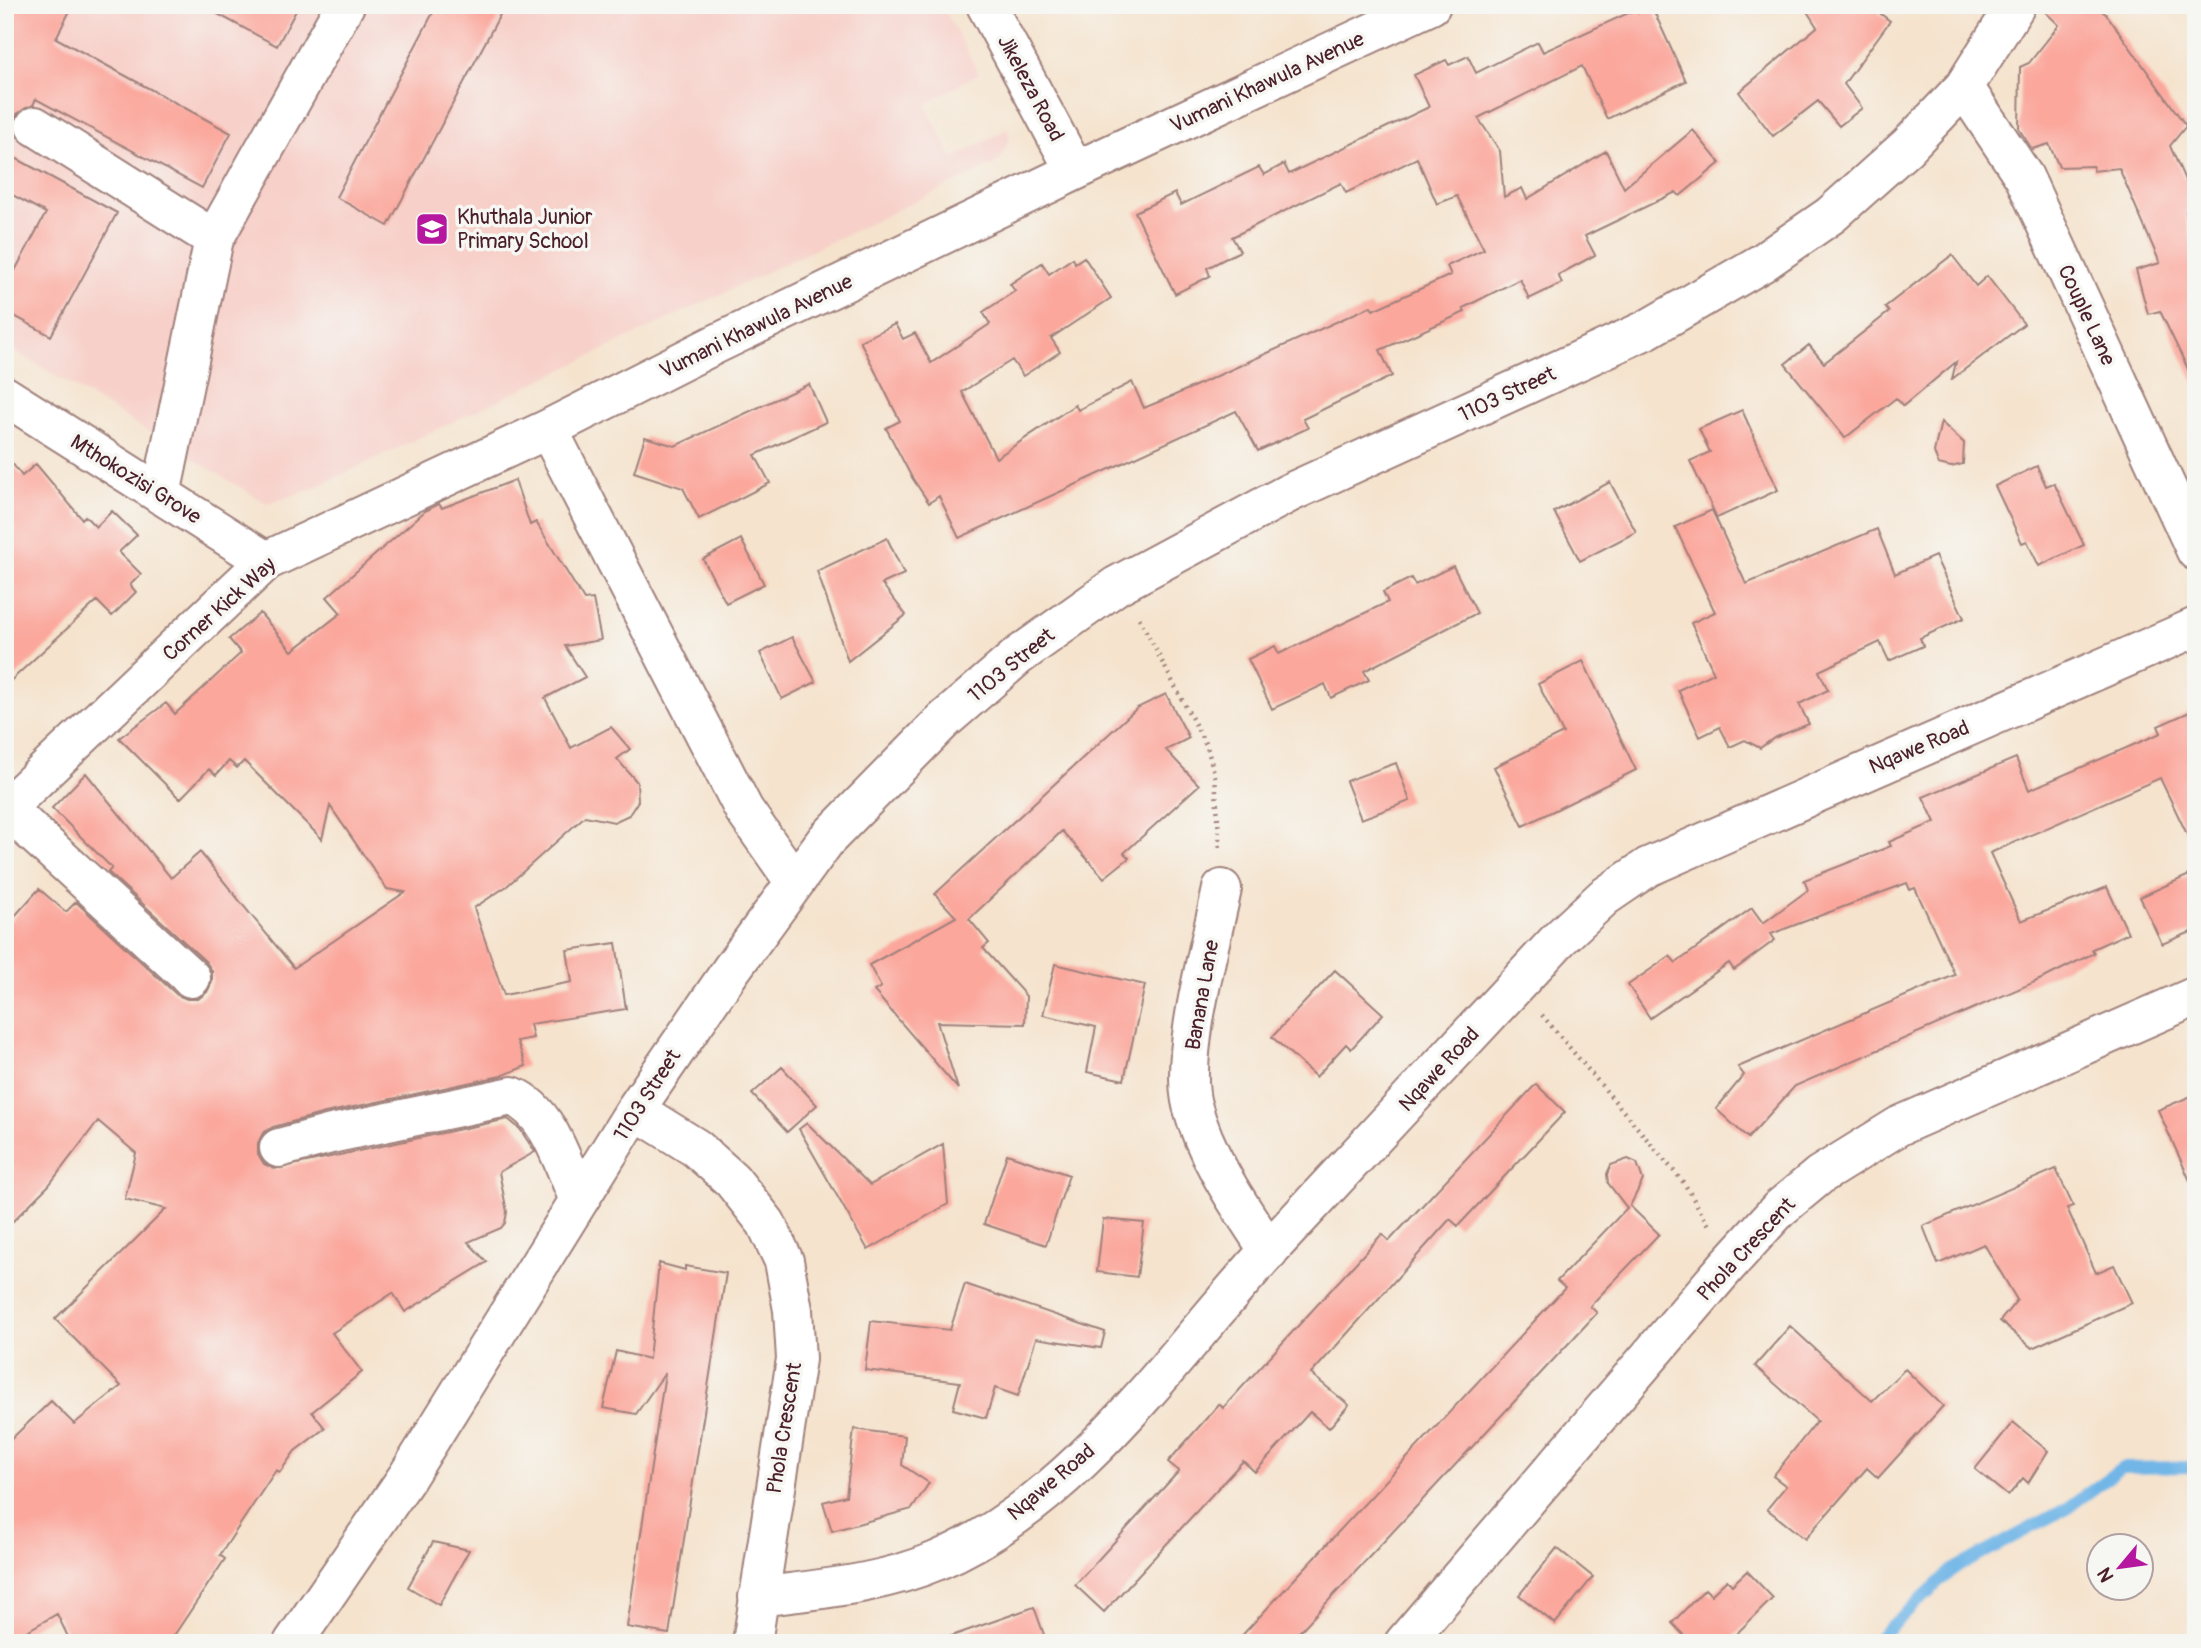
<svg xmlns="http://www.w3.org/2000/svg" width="2201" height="1648" viewBox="0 0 2201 1648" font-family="Pangolin,sans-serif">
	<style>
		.built { fill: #f7d0c9 }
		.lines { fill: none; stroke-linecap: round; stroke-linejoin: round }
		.stream { stroke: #71b6e7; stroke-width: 12 }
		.building { fill: #fba79c }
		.minor-casing { stroke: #a0817c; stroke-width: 42 }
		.path { stroke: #a0817c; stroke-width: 4.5; stroke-dasharray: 2 5; stroke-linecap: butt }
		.minor { stroke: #fff; stroke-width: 38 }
		.labels { text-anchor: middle; stroke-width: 7; stroke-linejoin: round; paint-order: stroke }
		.street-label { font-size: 21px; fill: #4a1f2b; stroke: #f6f6f2 }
		.poi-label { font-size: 21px; fill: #4a1f2b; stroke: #f6f6f2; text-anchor: start }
	</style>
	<rect width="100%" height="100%" fill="#f6f6f2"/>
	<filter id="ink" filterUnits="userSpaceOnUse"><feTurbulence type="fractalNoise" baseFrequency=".0143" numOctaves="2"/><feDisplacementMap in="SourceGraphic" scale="14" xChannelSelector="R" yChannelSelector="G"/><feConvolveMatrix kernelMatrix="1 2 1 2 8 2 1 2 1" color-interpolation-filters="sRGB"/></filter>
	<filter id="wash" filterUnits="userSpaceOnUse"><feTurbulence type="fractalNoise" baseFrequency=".00686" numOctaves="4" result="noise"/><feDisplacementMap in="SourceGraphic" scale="28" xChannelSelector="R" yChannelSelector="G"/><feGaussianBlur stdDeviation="1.57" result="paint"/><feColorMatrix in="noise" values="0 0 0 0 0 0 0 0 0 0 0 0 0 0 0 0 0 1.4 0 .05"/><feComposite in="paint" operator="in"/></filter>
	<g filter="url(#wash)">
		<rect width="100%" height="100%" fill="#f5e3cd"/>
		<!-- built -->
		<path class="built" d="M5 5H942L979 73 925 105 953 158 1008 129 1009 139 1000 161 314 488 268 504 5 345Z"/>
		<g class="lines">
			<!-- stream -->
			<path class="stream" d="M1873 1643 1952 1570 2069 1507 2122 1468 2196 1467"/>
		</g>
		<g id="blocks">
			<!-- building -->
			<path class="building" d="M5 5H73L56 38 231 133 202 188 36 99 33 105 17 114 13 126 16 137 8 154 117 213 51 336 5 311V289L46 213 5 191Z
				M201 5H299L277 46Z
				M437 5H505L388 226 336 197Z
				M1651 5 1686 81 1607 119 1582 66 1478 118 1500 151 1504 197 1522 188 1527 199 1606 151 1624 188 1693 130 1720 163 1680 196 1676 192 1585 236 1595 255 1558 275 1562 283 1529 299 1520 279 1463 308 1465 312 1380 350 1392 376 1303 419 1308 428 1258 451 1236 411 959 538 939 496 929 503 911 476 886 428 900 421 860 341 895 324 903 339 915 333 931 363 990 324 983 312 1015 291 1010 284 1042 263 1049 274 1073 258 1075 263 1084 257 1111 298 1051 338 1060 352 1023 376 1012 360 962 392 996 458 1075 405 1078 410 1132 382 1144 408 1173 396 1371 306 1373 310 1451 275 1447 266 1484 249 1457 196 1437 204 1417 158 1346 193 1341 183 1232 237 1240 251 1207 268 1210 276 1175 294 1135 212 1175 193 1181 205 1259 167 1264 175 1284 164 1289 174 1429 107 1414 75 1446 60 1449 65 1468 56 1476 73 1538 42 1543 52 1637 9 1638 12Z
				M1803 5H1869L1890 21 1844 84 1862 108 1839 126 1818 101 1773 136 1739 92 1817 27Z
				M2038 5H2094L2107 15 2186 126 2170 146 2196 205 2186 211 2196 270V386L2160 311 2148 314 2136 270 2160 263 2119 168 2093 171V166L2059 167 2049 144 2032 149 2019 129 2020 67 2029 63 2059 25Z
				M1952 255 1976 286 1987 276 2024 324 1952 379 1956 362 1903 406 1896 398 1845 438 1785 364 1809 345 1824 363 1889 312 1885 307Z
				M809 384 826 422 755 455 770 483 699 519 683 488 634 472 645 437 675 446Z
				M1742 410 1778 490 1717 518 1690 461 1710 452 1699 429Z
				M1941 422 1964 443 1963 464 1951 467 1938 464 1934 452Z
				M5 454 22 476 36 464 82 519 85 516 96 527 112 511 137 535 119 552 141 574 130 585 136 592 112 616 97 601 5 686Z
				M2037 466 2046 486 2054 483 2084 545 2039 566 2027 541 2022 543 1995 486Z
				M515 480 530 525 536 522 584 600 593 599 601 640 565 646 585 677 545 698 571 748 611 727 630 749 617 759 637 782 638 801 629 815 614 822 585 816 507 886 474 908 504 995 572 982 567 950 616 943 626 1009 530 1024 533 1038 517 1041 526 1066 501 1076 325 1113 273 1127 263 1133 258 1143V1154L264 1164 274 1169 508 1119 520 1129 535 1152 499 1172 507 1212 505 1223 501 1228 468 1242 487 1262 405 1312 393 1293 332 1333 362 1372 312 1412 325 1428 295 1451 280 1472 276 1470 220 1555 225 1559 169 1643H71L57 1614 18 1636 16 1633 5 1639V1445L51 1401 74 1424 121 1386 55 1319 166 1209 125 1199 136 1153 98 1121 49 1185 5 1229V927L39 889 66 912 76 902 177 995 187 999H198L207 992 212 982V971L206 962 108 872 112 868 52 808 86 773 171 878 200 852 294 968 405 892 387 889 330 806 322 839 244 761 237 768 229 761 216 775 209 769 180 799 119 738 166 703 175 714 241 653 229 639 260 613 292 651 341 613 327 597 425 511 439 504 442 508Z
				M1610 482 1636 532 1580 561 1554 512Z
				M1712 510 1746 584 1877 529 1895 574 1935 556 1964 618 1920 638 1923 646 1889 661 1880 642 1819 671 1828 690 1799 704 1809 724 1774 738 1760 748 1745 740 1730 747 1720 727 1700 737 1678 690 1714 673 1691 623 1715 612 1675 527Z
				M887 538 904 574 882 584 906 615 848 661 817 571Z
				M741 539 764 584 726 603 703 559Z
				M1453 566 1477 613 1364 671 1369 680 1331 698 1325 684 1272 709 1248 659 1275 646 1279 654 1388 602 1383 592 1411 578 1415 585Z
				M792 637 816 682 782 699 760 653Z
				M1583 661 1636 770 1523 826 1494 767 1563 733 1538 684Z
				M1166 694 1189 738 1166 750 1199 785 1124 853 1129 858 1104 878 1062 831 969 919 989 943 983 948 1026 996 1025 1024 937 1022 958 1089 874 991 881 987 869 965 956 917 935 894 1137 708Z
				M2196 709V853L2160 778 1990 853 2021 921 2107 887 2128 933 2092 949 2094 953 2046 977 1795 1086 1748 1138 1716 1109 1744 1075 1738 1067 1955 975 1915 888 1910 890 1907 883 1771 934 1775 940 1734 970 1729 963 1650 1018 1628 985 1670 956 1676 963 1752 908 1763 923 1808 890 1804 880 1891 846 1889 842 1935 822 1923 797 2016 758 2029 790 2161 733 2158 726Z
				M1396 763 1410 801 1361 819 1346 781Z
				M2196 872V930L2162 944 2140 897Z
				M1055 964 1145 985 1124 1080 1087 1072 1096 1027 1043 1015Z
				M1335 970 1383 1014 1351 1049 1346 1044 1316 1077 1272 1037Z
				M782 1067 817 1105 787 1132 752 1094Z
				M1536 1084 1565 1112 1458 1226 1450 1219 1311 1374 1349 1405 1329 1428 1310 1412 1255 1472 1243 1461 1104 1612 1075 1585 1179 1471 1168 1462 1219 1404 1223 1408 1382 1234 1389 1241Z
				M2196 1094V1194L2158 1110Z
				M807 1123 870 1185 943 1144 948 1204 868 1250 799 1129Z
				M1007 1154 1069 1175 1046 1245 984 1224Z
				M1628 1159 1637 1163 1643 1180 1630 1206 1659 1234 1590 1306 1597 1313 1289 1643H1235L1565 1288 1557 1281 1627 1208 1608 1183 1607 1174 1611 1165Z
				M2056 1169 2073 1206 2067 1208 2096 1273 2114 1265 2132 1303 2032 1348 2000 1321 2017 1300 1984 1244 1938 1264 1923 1226Z
				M1103 1219 1144 1223 1137 1277 1097 1272Z
				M659 1263 685 1270V1266L726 1273 669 1634 627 1627 665 1373 636 1414 603 1408 616 1351 649 1359Z
				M965 1284 1105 1332 1101 1348 1036 1338 1018 1396 995 1388 986 1418 953 1409 960 1382 865 1370 871 1321 950 1330Z
				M1790 1326 1872 1401 1905 1369 1943 1406 1878 1478 1867 1468 1805 1539 1767 1509 1786 1486 1773 1476 1817 1421 1755 1366Z
				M2013 1422 2048 1451 2028 1483 2023 1478 2008 1496 1975 1469Z
				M854 1429 905 1436 902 1465 929 1483 912 1509 832 1531 823 1502 846 1496Z
				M433 1542 469 1550 439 1605 408 1587Z
				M1557 1548 1593 1577 1555 1624 1519 1595Z
				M1747 1571 1773 1598 1727 1643H1691L1672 1623 1705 1589 1711 1595 1727 1580 1732 1585Z
				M1034 1607 1047 1643H947L946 1638Z"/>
		</g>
	</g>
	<g filter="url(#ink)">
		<use href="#blocks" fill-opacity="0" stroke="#a0817c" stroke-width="2"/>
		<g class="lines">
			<defs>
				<path id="minor" d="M986 5 1075 171
					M1964 87 2024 177 2196 551
					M35 126 214 239
					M5 396 266 561
					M548 429 744 810 794 881
					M161 495 214 239 345 5
					M6 808 191 978
					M5 809 266 561 548 429 714 345 1075 171 1431 5
					M1222 889C1211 943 1179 1054 1192 1105 1206 1158 1239 1205 1269 1251
					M635 1110 696 1148 732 1180 766 1223 784 1261 793 1310 796 1359 752 1643
					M279 1148 331 1134 512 1096C550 1112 563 1165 579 1200
					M758 1597C818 1589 880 1585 936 1561 1074 1503 1172 1356 1270 1249 1366 1145 1463 1043 1559 939L1604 897 1648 867 2196 627
					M293 1643 407 1477 635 1110 731 970 826 840 943 721 1018 656 1116 586 1289 493 1646 330 1762 263 1831 215 1907 147 1964 87 2016 5
					M1404 1643 1726 1267 1779 1209 1820 1175 1899 1126 2196 996"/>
			</defs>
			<!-- minor casing -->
			<use href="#minor" class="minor-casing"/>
			<!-- path -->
			<path class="path" d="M1139 618 1207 747 1215 776 1220 850
				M1542 1015 1684 1183 1710 1227"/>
			<!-- minor -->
			<use href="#minor" class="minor"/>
		</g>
	</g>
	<!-- icons -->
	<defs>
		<symbol id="school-square" viewBox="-11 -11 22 22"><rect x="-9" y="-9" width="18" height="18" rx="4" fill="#b5179e" stroke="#f6f6f2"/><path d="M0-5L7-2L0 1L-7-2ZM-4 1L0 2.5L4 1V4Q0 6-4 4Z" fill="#fff"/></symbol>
	</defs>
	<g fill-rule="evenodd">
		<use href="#school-square" x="413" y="210" width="38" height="38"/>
	</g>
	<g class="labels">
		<!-- street labels -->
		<g class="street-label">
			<text transform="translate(1267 82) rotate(-25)" y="7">Vumani Khawula Avenue</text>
			<text transform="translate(1031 88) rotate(62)" y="7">Jikeleza Road</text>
			<text transform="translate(2087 315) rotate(65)" y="7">Couple Lane</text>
			<text transform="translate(756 326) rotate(-26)" y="7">Vumani Khawula Avenue</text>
			<text transform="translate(1507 394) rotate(-25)" y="7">1103 Street</text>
			<text transform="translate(136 479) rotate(32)" y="7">Mthokozisi Grove</text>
			<text transform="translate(219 609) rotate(-42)" y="7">Corner Kick Way</text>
			<text transform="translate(1011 665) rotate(-39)" y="7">1103 Street</text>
			<text transform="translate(1919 747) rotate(-23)" y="7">Nqawe Road</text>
			<text transform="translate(1202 995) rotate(-80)" y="7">Banana Lane</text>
			<text transform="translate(1439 1069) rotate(-47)" y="7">Nqawe Road</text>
			<text transform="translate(647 1095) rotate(-57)" y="7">1103 Street</text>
			<text transform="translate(1746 1249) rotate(-47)" y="7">Phola Crescent</text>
			<text transform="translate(784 1428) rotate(-81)" y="7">Phola Crescent</text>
			<text transform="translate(1051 1482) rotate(-40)" y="7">Nqawe Road</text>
		</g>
		<!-- poi labels -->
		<g class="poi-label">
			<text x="457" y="224">Khuthala Junior<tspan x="457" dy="24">Primary School</tspan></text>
		</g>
	</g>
	<!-- margin -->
	<rect width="2201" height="1648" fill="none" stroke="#f6f6f2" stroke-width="28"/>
	<!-- north arrow -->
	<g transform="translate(2120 1567) rotate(241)"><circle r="33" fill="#f6f6f2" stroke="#b1a0a2" stroke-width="2"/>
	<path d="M0-5L12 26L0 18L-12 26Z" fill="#b5179e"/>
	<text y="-10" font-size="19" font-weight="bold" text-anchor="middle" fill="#4a1f2b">N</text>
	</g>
</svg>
